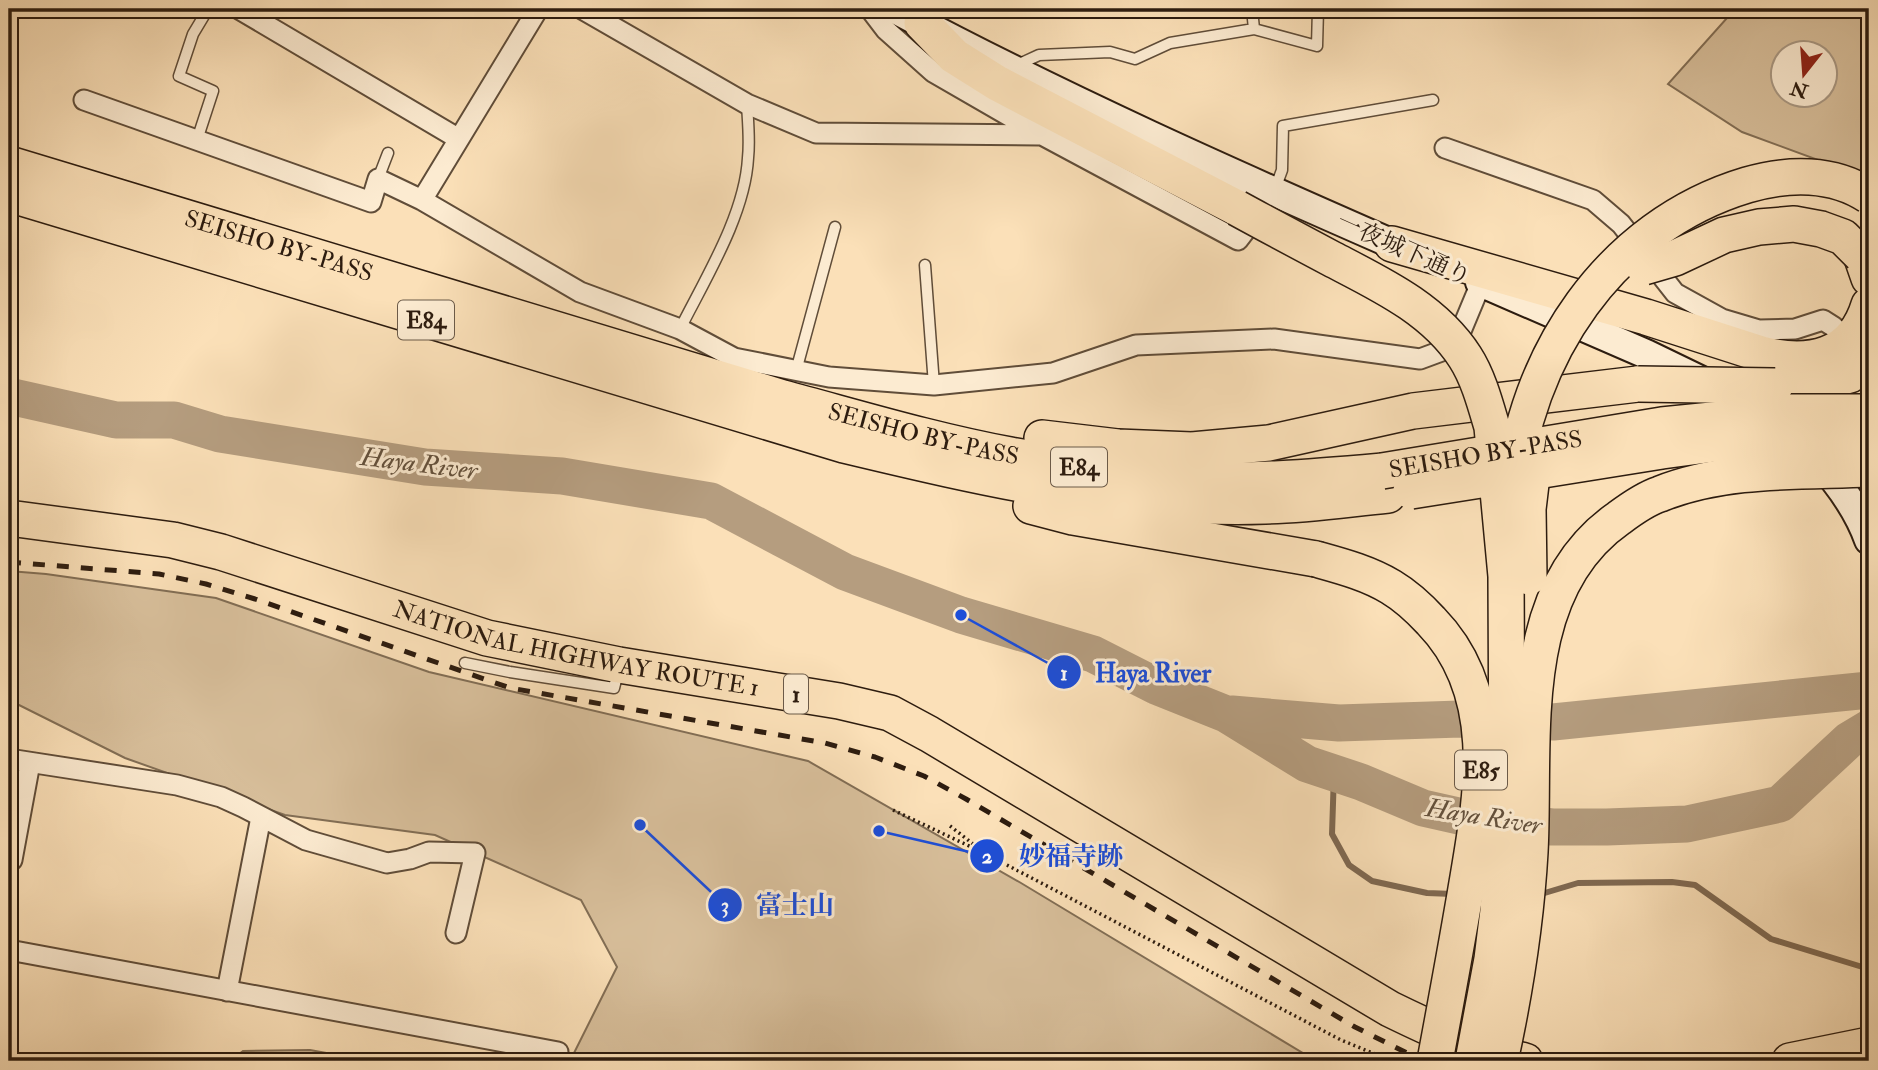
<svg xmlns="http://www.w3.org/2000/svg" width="1878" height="1070" viewBox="0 0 1878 1070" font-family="'IM FELL Double Pica','Noto Serif JP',serif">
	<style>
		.green { fill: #d8bf9b; stroke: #826e55; stroke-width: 2; fill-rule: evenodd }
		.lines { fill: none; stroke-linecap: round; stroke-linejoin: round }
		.stream { stroke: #7f6952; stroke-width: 6 }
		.river { stroke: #b59d7f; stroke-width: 37 }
		.lane-casing { stroke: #604d39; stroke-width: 13 }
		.street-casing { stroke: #604d39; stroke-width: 23 }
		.secondary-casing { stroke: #2d1c0f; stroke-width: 32 }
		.highway-casing { stroke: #2d1c0f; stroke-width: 38 }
		.path { stroke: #2d1c0f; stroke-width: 3.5; stroke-dasharray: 2 3.5; stroke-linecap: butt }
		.lane { stroke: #fcebd1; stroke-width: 10 }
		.street { stroke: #fcebd1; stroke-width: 19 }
		.secondary { stroke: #fcebd1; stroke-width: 28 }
		.highway { stroke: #fbe0b8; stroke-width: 35 }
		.rail { stroke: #2d1c0f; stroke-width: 5; stroke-dasharray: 12 12; stroke-linecap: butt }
		.highway-bridge-casing { stroke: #2d1c0f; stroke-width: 38; stroke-linecap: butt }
		.highway-bridge { stroke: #fbe0b8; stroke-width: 35 }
		.labels { text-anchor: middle; stroke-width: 6; stroke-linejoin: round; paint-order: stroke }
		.shield { fill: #fcebd1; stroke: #6b5a49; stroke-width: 2 }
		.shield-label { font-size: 23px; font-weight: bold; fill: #2d1c0f }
		.street-label { font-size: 24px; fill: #2d1c0f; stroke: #fcebd1 }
		.water-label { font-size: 26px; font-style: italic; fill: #63503c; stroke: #fcebd1 }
		.leader { fill: none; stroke: #1d4ed8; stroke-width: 2.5 }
		.callout-dot { fill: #1d4ed8; stroke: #fcebd1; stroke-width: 2.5 }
		.mark-label { font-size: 21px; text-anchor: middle; font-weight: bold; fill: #fff }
		.callout-label { font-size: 26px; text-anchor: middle; font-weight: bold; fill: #1d4ed8; stroke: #fcebd1; stroke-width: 6; stroke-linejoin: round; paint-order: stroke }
	</style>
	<rect width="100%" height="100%" fill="#fbe0b8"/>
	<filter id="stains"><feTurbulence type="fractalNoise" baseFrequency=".00286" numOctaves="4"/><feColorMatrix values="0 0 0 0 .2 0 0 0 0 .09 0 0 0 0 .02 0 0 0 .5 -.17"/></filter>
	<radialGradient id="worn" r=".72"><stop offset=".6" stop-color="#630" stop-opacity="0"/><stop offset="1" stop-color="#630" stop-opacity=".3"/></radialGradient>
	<!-- green -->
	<path class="green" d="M1735 9H1869V182L1856 174 1742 132 1668 84ZM1784 52H1826V94H1784Z
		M9 571 46 574 216 598 429 672 808 761 1021 883 1316 1061H570L617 967 581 900 435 835 285 815 125 758 17 704 9 701Z
		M310 1050 370 1061H230L243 1051Z"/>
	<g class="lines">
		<!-- stream -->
		<path class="stream" d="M1334 773 1332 834 1349 865 1372 881 1427 893 1453 894
			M1538 895 1578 883 1672 882 1695 885 1771 939 1869 969"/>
		<!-- river -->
		<path class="river" d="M9 396 116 420H174L220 434 425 467 562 476 711 501 845 572 961 615 1093 654 1156 686 1226 714 1307 764 1361 782 1423 808 1463 817 1552 827H1607L1687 824 1780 804 1849 740 1869 728
			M1232 714 1339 723 1460 719 1553 722 1869 690"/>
		<defs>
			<path id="lane" d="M1252 9 1254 29
				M1015 66 1039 55 1110 52 1135 59 1170 43 1254 29 1317 46 1318 9
				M197 140 213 91 179 76 193 34 208 9
				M378 179 388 153
				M1275 189 1282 170 1283 126 1433 100
				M925 265 934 385
				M680 329C705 279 745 215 748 158 750 141 748 122 747 104
				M796 371 835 227
				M465 663 510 672 614 688 618 672"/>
			<path id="street" d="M239 9 459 139
				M538 9 422 200 580 292 680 329 734 358 829 377 934 385 1053 373 1136 345 1274 339 1420 359 1447 349 1453 344 1461 331 1481 283
				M582 9 747 104 816 133 1040 135
				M870 9 886 30 933 72 1042 135 1238 240 1274 193
				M84 100 371 202 378 179 422 200
				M1445 148 1593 200 1621 224 1675 293 1722 319 1759 330 1795 329 1823 320 1834 327
				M9 759 177 785 221 797 243 807 306 840 387 863 410 859 429 852 475 853 456 933
				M12 860 30 763
				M9 950 558 1052
				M227 991 261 817"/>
			<path id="secondary" d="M895 9C1063 99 1237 176 1411 252
				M1480 282 1646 354 1708 384
				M1816 458C1838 482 1858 509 1869 540"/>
			<g id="highway">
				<path d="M922 23 954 56 997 83 1237 208"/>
				<path id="s1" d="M9 164 783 398C858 418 934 441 1010 455 1066 465 1123 473 1179 478 1247 483 1314 477 1382 471"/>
				<path d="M9 194 844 445C982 478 1123 511 1265 506 1306 505 1347 499 1388 495"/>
				<path d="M1392 244 1646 317 1761 354C1809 366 1853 358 1869 305"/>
				<path d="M1861 255 1869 278"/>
				<path d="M1775 386 1825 382 1850 375 1869 361"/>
				<path d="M1042 438 1118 447 1192 450 1269 443 1413 411 1638 384"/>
				<path d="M1031 506 1073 517 1316 559"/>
				<path id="s2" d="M9 518 173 540 221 552 487 638 619 665 839 701 890 713 929 734 1390 1009C1433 1030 1478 1051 1525 1061"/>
				<path d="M1529 577 1532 665"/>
				<path d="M1790 1061 1869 1045"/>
			</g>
		</defs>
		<!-- lane casing -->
		<use href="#lane" class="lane-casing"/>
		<!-- street casing -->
		<use href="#street" class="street-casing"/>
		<!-- secondary casing -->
		<use href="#secondary" class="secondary-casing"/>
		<!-- highway casing -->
		<use href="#highway" class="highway-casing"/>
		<!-- path -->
		<path class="path" d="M893 810 984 853 1341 1040 1392 1061
			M950 826 977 847"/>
		<!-- lane -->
		<use href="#lane" class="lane"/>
		<!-- street -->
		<use href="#street" class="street"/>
		<!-- secondary -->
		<use href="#secondary" class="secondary"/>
		<!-- highway -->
		<use href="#highway" class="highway"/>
		<!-- rail -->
		<path class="rail" d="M9 562 159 574 206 584 255 599 510 688 825 743 875 757 924 776 966 799 1355 1027 1423 1061"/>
		<defs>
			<g id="highway-bridge">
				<path d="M1237 208C1268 225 1300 242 1332 259 1380 284 1434 309 1465 357 1478 377 1485 403 1492 427L1506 576 1507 781 1498 911 1492 959 1473 1061"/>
				<path d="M1644 267 1675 258 1724 235 1759 227 1794 224 1821 229 1843 237 1861 255"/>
				<path d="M1638 384 1775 386"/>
				<path id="s3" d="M1382 471 1662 425 1792 412H1869"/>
				<path d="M1411 491 1662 451 1714 444 1770 441 1869 442"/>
				<path d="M1512 496C1523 357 1610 226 1747 185 1788 173 1833 172 1869 196"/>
				<path d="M1316 559C1341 566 1368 573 1391 587 1406 596 1419 608 1431 621 1501 693 1482 794 1467 883 1457 943 1446 1002 1435 1061"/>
				<path d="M1529 577 1528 509 1533 467"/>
				<path d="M1500 1061C1515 992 1526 923 1530 852 1536 739 1513 592 1619 518 1631 509 1645 499 1660 494 1725 468 1800 472 1869 469"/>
			</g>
		</defs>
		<!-- highway-bridge casing -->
		<use href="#highway-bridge" class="highway-bridge-casing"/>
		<!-- highway-bridge -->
		<use href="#highway-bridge" class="highway-bridge"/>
	</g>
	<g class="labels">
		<!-- shield labels -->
		<g class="shield">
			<rect x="398" y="300.5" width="56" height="39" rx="5"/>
			<rect x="1051" y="447.5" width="56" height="39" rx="5"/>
			<rect x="784" y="674.5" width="24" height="39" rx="5"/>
			<rect x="1455" y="750.5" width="52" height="39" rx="5"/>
		</g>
		<g class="shield-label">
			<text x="426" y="328">E84</text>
			<text x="1079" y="475">E84</text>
			<text x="796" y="702">1</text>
			<text x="1481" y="778">E85</text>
		</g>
		<!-- street labels -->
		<g class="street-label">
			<text dy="8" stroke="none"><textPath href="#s1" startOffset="282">SEISHO BY-PASS</textPath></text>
			<text transform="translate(1404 249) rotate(24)" y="8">一夜城下通り</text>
			<text dy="8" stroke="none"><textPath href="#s1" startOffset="954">SEISHO BY-PASS</textPath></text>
			<text dy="8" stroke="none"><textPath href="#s3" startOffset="105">SEISHO BY-PASS</textPath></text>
			<text dy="8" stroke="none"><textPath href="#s2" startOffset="584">NATIONAL HIGHWAY ROUTE 1</textPath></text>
		</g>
		<!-- water labels -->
		<g class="water-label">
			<text transform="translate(419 463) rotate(7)" y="9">Haya River</text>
			<text transform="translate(1484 816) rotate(9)" y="9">Haya River</text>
		</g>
	</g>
	<!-- callouts -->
	<path class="leader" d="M961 615L1064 672M879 831L987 856M640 825L725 905"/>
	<g class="callout-dot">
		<circle cx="961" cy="615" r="7"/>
		<circle cx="879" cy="831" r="7"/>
		<circle cx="640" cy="825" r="7"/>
		<circle cx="1064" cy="672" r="18"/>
		<circle cx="987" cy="856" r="18"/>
		<circle cx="725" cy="905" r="18"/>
	</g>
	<g class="mark-label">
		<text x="1064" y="680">1</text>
		<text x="987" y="863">2</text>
		<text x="725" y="912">3</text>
	</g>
	<g class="callout-label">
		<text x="1153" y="682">Haya River</text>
		<text x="1071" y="865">妙福寺跡</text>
		<text x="795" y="914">富士山</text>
	</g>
	<!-- margin -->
	<rect width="1878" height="1070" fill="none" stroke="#fbe0b8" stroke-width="35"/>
	<rect x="10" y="10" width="1857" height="1049" fill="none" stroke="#2d1c0f" stroke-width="3.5"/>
	<rect x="18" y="18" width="1843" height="1035" fill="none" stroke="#2d1c0f" stroke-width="2"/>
	<!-- north arrow -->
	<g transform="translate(1804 74) rotate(197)"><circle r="33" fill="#fcebd1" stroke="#a99883" stroke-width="2"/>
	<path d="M0-5L12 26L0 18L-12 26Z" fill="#8f2418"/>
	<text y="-10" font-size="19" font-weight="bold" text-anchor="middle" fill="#2d1c0f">N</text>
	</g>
	<rect width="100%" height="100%" filter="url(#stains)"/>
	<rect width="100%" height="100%" fill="url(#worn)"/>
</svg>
